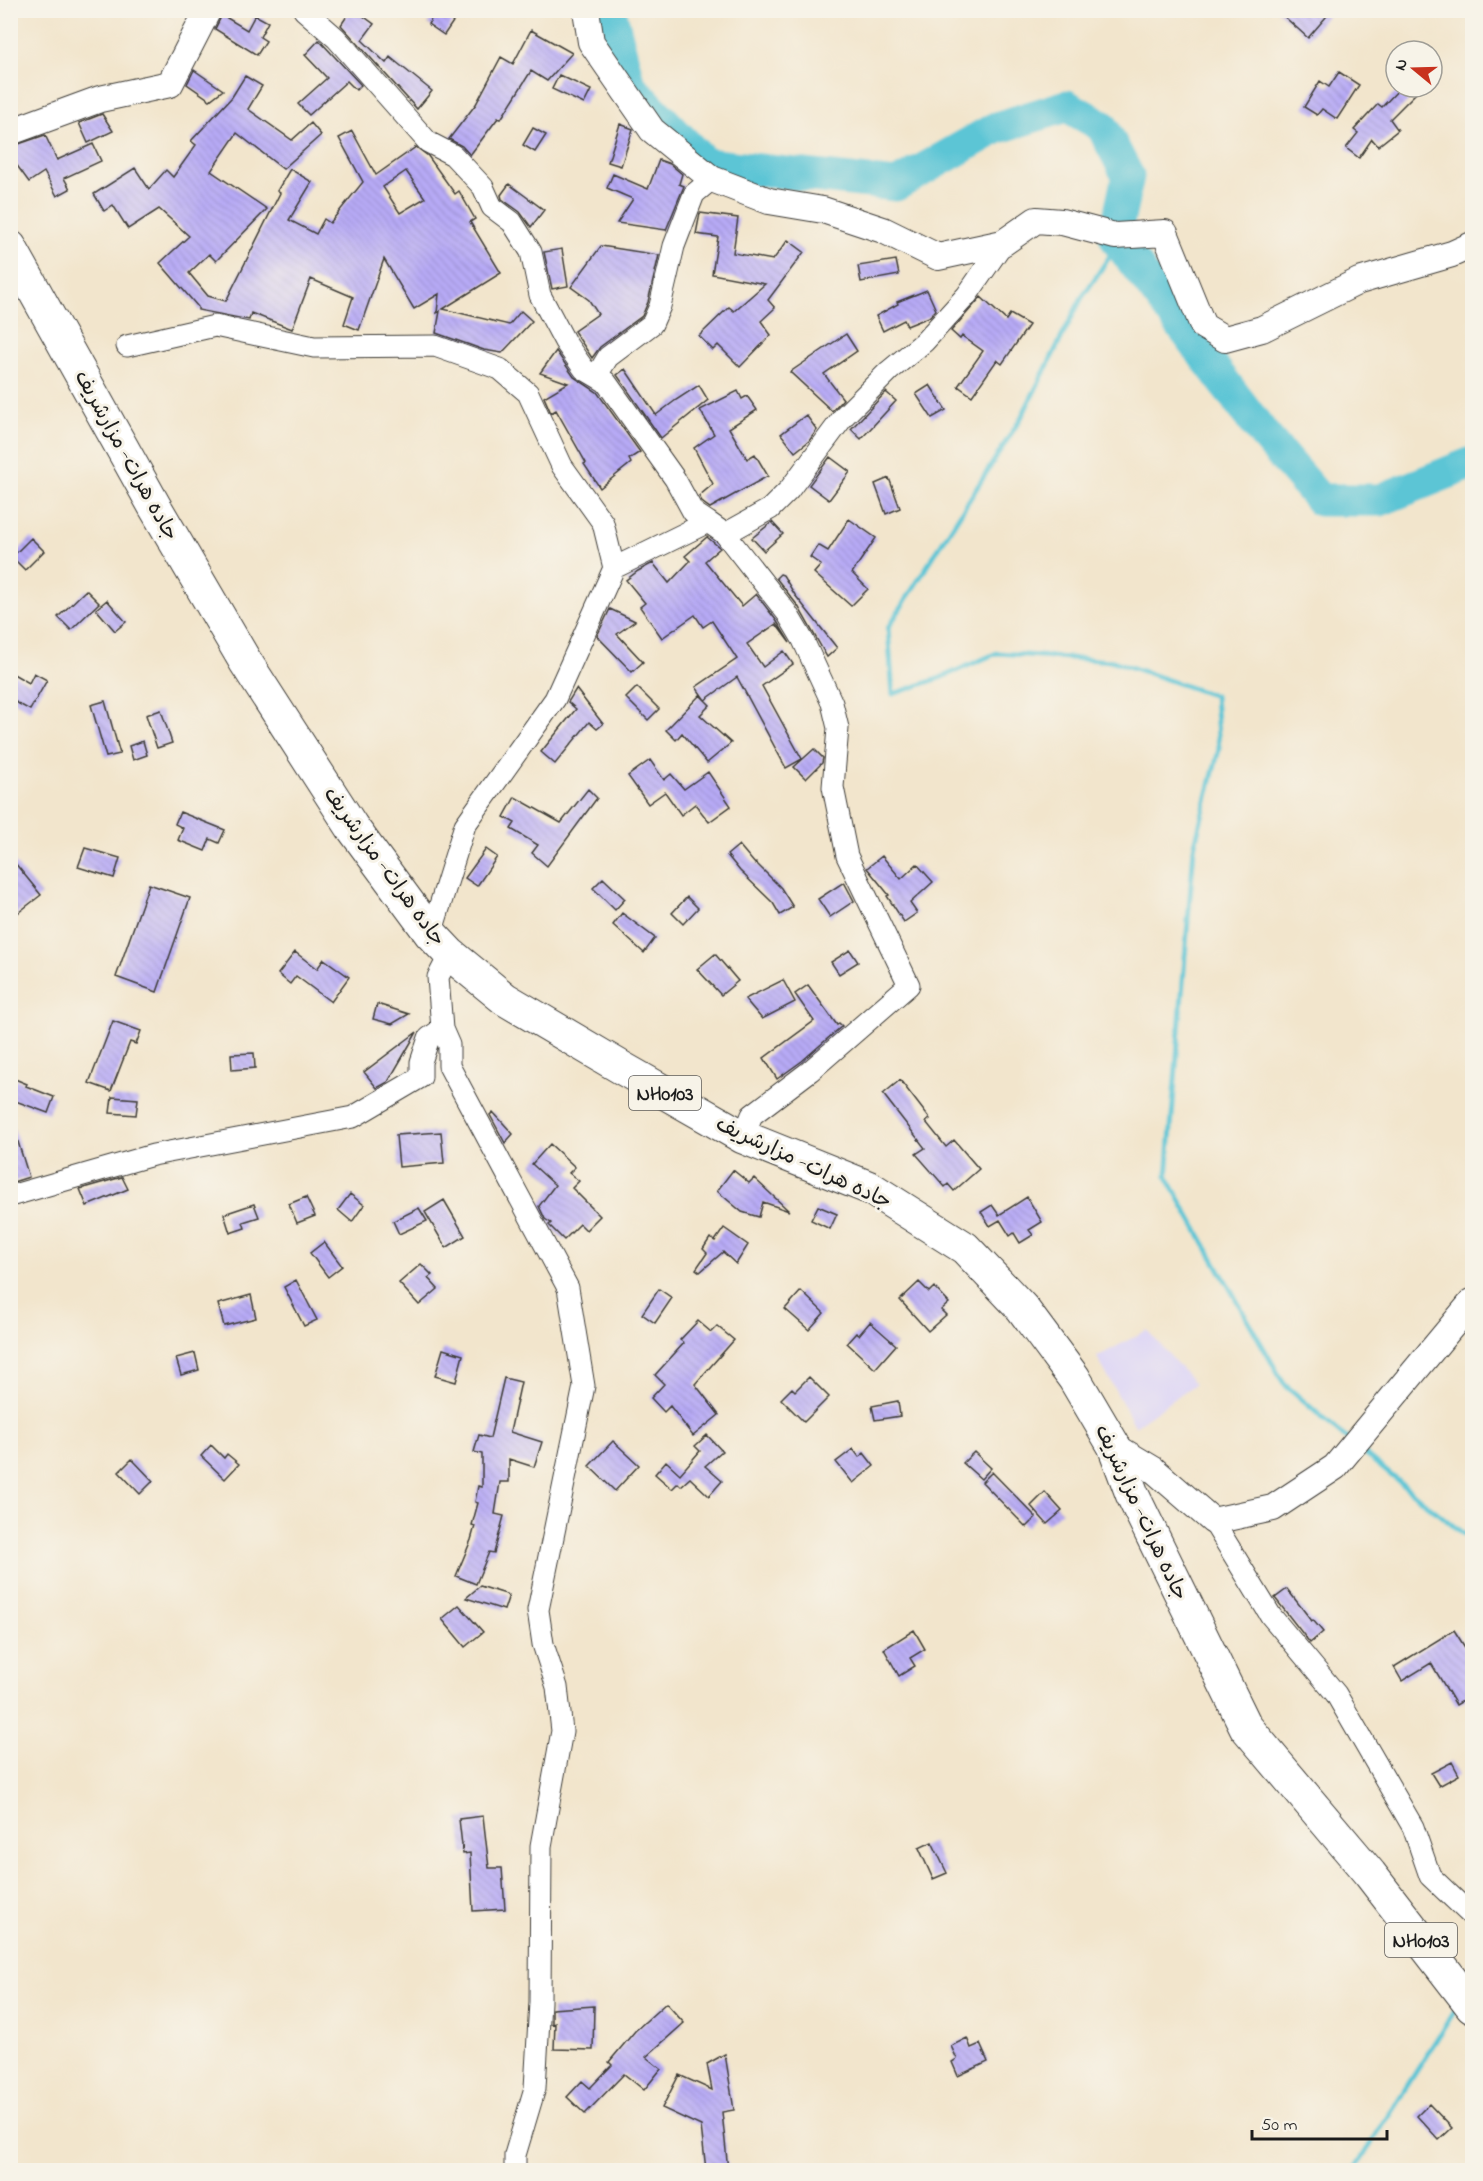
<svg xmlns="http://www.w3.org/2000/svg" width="1483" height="2181" viewBox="0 0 1483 2181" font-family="'Indie Flower','Playpen Sans Arabic',sans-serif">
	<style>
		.built { fill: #ddd5f6 }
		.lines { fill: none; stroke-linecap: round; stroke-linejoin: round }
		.stream { stroke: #5bc5d5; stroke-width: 5 }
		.river { stroke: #5bc5d5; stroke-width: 33 }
		.building { fill: url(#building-back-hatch); fill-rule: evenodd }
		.minor-casing { stroke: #3c3a36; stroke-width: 23 }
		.tertiary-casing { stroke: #3c3a36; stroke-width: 28 }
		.trunk-casing { stroke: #3c3a36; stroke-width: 35 }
		.minor { stroke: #fff; stroke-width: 21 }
		.tertiary { stroke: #fff; stroke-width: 26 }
		.trunk { stroke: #fff; stroke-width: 33 }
		.labels { text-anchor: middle; stroke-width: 6; stroke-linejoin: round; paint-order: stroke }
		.shield { fill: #f7f3e8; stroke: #5e5c59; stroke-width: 1.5 }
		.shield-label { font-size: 20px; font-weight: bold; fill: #1c1c1c }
		.street-label { font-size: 21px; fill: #1c1c1c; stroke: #f7f3e8 }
	</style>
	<defs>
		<pattern id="building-back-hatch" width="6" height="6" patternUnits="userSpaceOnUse" patternTransform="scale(1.5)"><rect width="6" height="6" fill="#b7aaf6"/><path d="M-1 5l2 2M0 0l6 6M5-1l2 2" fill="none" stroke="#9d92d2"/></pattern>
	</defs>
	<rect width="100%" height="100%" fill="#f7f3e8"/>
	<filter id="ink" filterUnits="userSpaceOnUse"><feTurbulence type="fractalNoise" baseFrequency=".0167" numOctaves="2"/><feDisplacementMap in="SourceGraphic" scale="12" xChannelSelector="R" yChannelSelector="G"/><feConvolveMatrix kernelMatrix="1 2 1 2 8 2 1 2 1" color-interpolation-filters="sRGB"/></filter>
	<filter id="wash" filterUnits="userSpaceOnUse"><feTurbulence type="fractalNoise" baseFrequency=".008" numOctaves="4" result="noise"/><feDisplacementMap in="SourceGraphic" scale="24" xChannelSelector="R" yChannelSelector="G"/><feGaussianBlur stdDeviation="1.35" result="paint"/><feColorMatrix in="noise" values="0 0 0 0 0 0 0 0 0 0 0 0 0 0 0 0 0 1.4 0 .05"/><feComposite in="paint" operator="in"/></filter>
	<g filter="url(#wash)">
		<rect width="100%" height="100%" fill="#f2e5cc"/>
		<!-- built -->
		<path class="built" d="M1147 1330 1195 1384 1135 1426 1097 1357Z"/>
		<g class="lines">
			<!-- stream -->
			<path class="stream" d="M1118 244 1081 299 1021 418 888 628 893 694 940 678 997 653 1113 661 1215 696 1219 749 1194 848 1167 1177 1284 1384 1348 1440
				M1360 1450 1472 1541
				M1354 2170 1457 2007"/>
			<!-- river -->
			<path class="river" d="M610 10 629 85 705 164 896 185 996 128 1067 106 1102 126 1128 176 1115 236 1119 243 1265 436 1320 500H1380L1472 463"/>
		</g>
		<g id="blocks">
			<!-- building -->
			<path class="building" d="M351 10H355L374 24 362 40 386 63 390 57 432 91 417 109 341 25Z
				M437 10H461L444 35 428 24Z
				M1277 10H1332L1308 38Z
				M222 15 247 30 255 15 268 22 260 37 266 41 257 55 215 29Z
				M531 30 572 53 547 81 531 71 501 119 498 118 470 155 462 146 449 139 476 104 501 57 513 64Z
				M319 40 361 85 356 90 347 81 309 115 298 104 327 78 305 55Z
				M194 70 223 90 210 100 187 84Z
				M1339 72 1359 85 1337 119 1322 109 1317 115 1304 107 1320 81 1329 87Z
				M559 75 591 90 584 104 552 89Z
				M245 76 262 86 248 109 292 140 311 123 321 135 283 169 237 133 211 171 267 209 216 261 209 254 189 273 208 296 226 301 280 193 277 191 290 169 312 182 289 220 316 234 324 219 330 223 363 182 339 138 352 131 376 175 416 147 428 156 455 194 459 191 475 219 470 222 501 273 443 309 509 325 521 311 532 321 502 353 484 350 436 333 440 311 437 313 439 294 414 309 384 259 359 330 344 324 353 297 311 279 292 329 251 313 249 320 198 310V307L160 263 189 236 159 209 128 229 113 205 104 211 94 194 135 168 149 189 166 170 173 177 196 145 191 141 232 97ZM406 171 425 198 400 213 383 187Z
				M1401 87H1422L1390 119 1398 130 1378 146 1372 139 1359 158 1346 148 1358 133 1354 130 1378 104 1382 107Z
				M102 114 113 131 88 143 79 123Z
				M620 124 633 129 621 166 608 162Z
				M533 128 546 135 535 152 523 145Z
				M45 135 57 160 93 144 101 161 64 178 70 189 57 196 44 172 29 182 10 156V147Z
				M659 160 670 164 682 174 679 184 684 186 666 230 617 223 633 199 607 188 613 174 648 189Z
				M509 184 544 210 531 227 520 212 502 199 501 195Z
				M700 213 738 218 733 253 773 260 788 240 804 252 768 300 775 308 761 321 771 335 740 367 718 345 713 350 699 336 729 307 734 311 765 284 712 274 718 237 696 234Z
				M601 246 659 255 648 302 642 316 600 347 592 358 574 331 598 314 589 300 571 287Z
				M562 249 568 286 552 289 544 252Z
				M896 260 899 275 861 282 858 266Z
				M927 290 936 310 929 317 907 326 904 320 883 331 876 316 898 304 897 302Z
				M981 297 1006 320 1010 314 1029 325 1002 364 997 360 972 396 958 386 983 351 962 336 960 339 951 331Z
				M846 334 857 351 824 374 843 399 832 411 790 372Z
				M556 351 574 377 597 392 640 452 629 459 631 463 600 488 584 464 586 463 556 410 551 413 544 397 568 383 540 373Z
				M625 369 656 415 676 400 699 385 708 400 661 438 617 375Z
				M930 385 946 410 932 418 916 394Z
				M738 391 742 399 747 396 757 410 729 428 747 459 755 454 768 476 710 508 703 503 699 496 713 484 694 448 714 434 700 410Z
				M886 392 896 401 861 439 851 429Z
				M806 415 817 430 809 441 795 452 781 434Z
				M830 457 850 472 829 500 809 485Z
				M889 478 900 508 886 514 875 484Z
				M849 519 876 538 852 573 868 589 851 606 814 573 821 565 810 557 818 545 828 551Z
				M772 522 783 534 764 551 752 538Z
				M707 537 720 548 705 561 742 606 756 594 776 620 790 643 776 624 747 644 763 667 784 651 793 664 762 686 802 759 786 768 737 677 705 700 696 687 737 659 712 621 703 627 695 615 662 638 640 607 645 603 626 580 638 571 653 563 669 583 690 561 685 556Z
				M31 538 44 551 25 570 12 557Z
				M780 574 783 575 795 595 837 648 827 657 798 606 776 578Z
				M86 590 99 603 71 630 58 617Z
				M107 600 126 622 115 631 96 609Z
				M610 609 635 621 617 634 643 662 632 672 597 636Z
				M10 672 29 683 34 673 47 680 30 710 10 699Z
				M637 687 659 709 648 720 626 698Z
				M576 689 603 724 597 729 589 722 555 764 541 752 576 709 568 702Z
				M700 695 710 705 700 715 731 743 707 763 682 733 676 740 666 730Z
				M105 701 120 754 106 757 91 705Z
				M161 710 172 743 157 748 146 715Z
				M143 741 147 755 133 760 129 746Z
				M814 749 823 758 822 763 806 779 794 767Z
				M650 760 664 780 671 774 684 789 708 772 731 806 709 822 695 804 681 815 665 792 648 804 628 776Z
				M588 789 597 798 547 866 532 853 538 845 511 829 515 823 504 817 515 797 561 823Z
				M180 812 225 830 219 843 210 839 205 851 178 840 183 828 175 824Z
				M739 845 755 864 756 863 781 888 793 907 780 915 773 903 740 871 727 855Z
				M85 848 120 858 114 878 78 867Z
				M486 849 497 857 477 886 465 878Z
				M882 856 901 879 917 864 933 882 910 903 917 913 904 922 887 896 889 895 867 868Z
				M10 857 41 895 10 919Z
				M603 878 625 899 615 910 593 888Z
				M844 882 854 901 830 917 818 899Z
				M149 884 190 898 157 992 116 977Z
				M687 897 698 908 683 924 672 913Z
				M622 913 655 938 644 953 613 925Z
				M850 950 858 962 839 974 831 962Z
				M295 952 317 969 324 959 349 977 331 1002 296 976 290 984 278 974Z
				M715 954 738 981 721 995 697 969Z
				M783 980 795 1002 762 1019 745 999Z
				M808 985 837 1025 839 1023 842 1026 802 1061 777 1079 764 1058 814 1021 795 994Z
				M377 1004 409 1014 392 1024 373 1019Z
				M113 1021 141 1031 136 1044 130 1042 111 1091 89 1083Z
				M417 1032 388 1082 377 1088 364 1072Z
				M254 1053 255 1068 232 1070 231 1054Z
				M10 1077 27 1084 26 1086 54 1097 48 1113 10 1099Z
				M900 1080 930 1119 926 1122 946 1147 954 1140 979 1169 954 1191 948 1184 945 1187 916 1154 925 1148 883 1094Z
				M112 1097 138 1099 136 1115 110 1113Z
				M493 1112 513 1134 505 1143 490 1115Z
				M14 1129 29 1177 10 1183V1130Z
				M441 1132 444 1163 399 1167 396 1135Z
				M550 1144 575 1167 569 1173 579 1181 572 1188 600 1216 586 1230 580 1224 564 1240 549 1225 551 1223 545 1219 539 1206 555 1185 532 1164Z
				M733 1170 749 1183 754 1178 789 1211 763 1202 759 1217 742 1212 717 1191Z
				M122 1177 128 1189 87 1206 80 1189Z
				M350 1194 364 1205 352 1222 338 1210Z
				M306 1197 315 1216 297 1223 289 1204Z
				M1027 1197 1042 1222 1029 1230 1033 1235 1020 1243 1014 1233 1010 1236 1000 1220 990 1226 981 1212 992 1205 999 1215Z
				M444 1200 465 1236 446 1248 425 1212Z
				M254 1204 259 1217 243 1222 245 1228 230 1233 224 1214Z
				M818 1206 837 1214 830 1229 811 1220Z
				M419 1208 427 1221 399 1234 393 1221Z
				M724 1228 748 1245 736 1264 723 1252 700 1272 696 1269 707 1253 703 1249 710 1238 715 1241Z
				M324 1242 342 1266 328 1277 310 1253Z
				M421 1264 432 1275 428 1278 438 1289 419 1305 399 1283Z
				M296 1280 317 1320 304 1326 284 1287Z
				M919 1282 929 1292 934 1287 949 1303 941 1310 946 1315 928 1331 900 1300Z
				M659 1289 672 1298 655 1323 642 1314Z
				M801 1291 824 1313 809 1330 785 1309Z
				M251 1295 256 1318 224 1326 218 1304Z
				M698 1321 711 1332 717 1326 734 1340 695 1384 719 1415 693 1436 670 1406 664 1412 651 1398 664 1384 655 1375 684 1343 680 1340Z
				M870 1322 896 1345 875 1369 847 1343 856 1333 859 1335Z
				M443 1349 463 1355 456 1382 435 1376Z
				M195 1353 199 1370 181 1375 176 1358Z
				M809 1377 829 1397 804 1422 781 1399 792 1388 795 1391Z
				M504 1378 521 1382 510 1432 542 1442 534 1467 509 1459V1482H500L495 1514 504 1516 494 1553 489 1552 476 1584 456 1576 471 1540 475 1526 472 1525 478 1503 475 1502 478 1486 482 1487V1454L474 1452 479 1435 490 1438Z
				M898 1401 900 1416 875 1420 872 1406Z
				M707 1435 722 1451 705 1466 722 1481 709 1496 690 1478 681 1486 678 1483 672 1489 655 1474 666 1461 680 1474 700 1451 695 1446Z
				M613 1441 639 1465 615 1491 589 1466Z
				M211 1445 224 1458 227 1454 239 1464 225 1479 201 1456Z
				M853 1449 859 1457 864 1453 874 1466 853 1483 836 1462Z
				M974 1452 991 1468 981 1479 963 1463Z
				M132 1459 153 1481 140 1494 119 1472Z
				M992 1472 1036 1517 1026 1527 982 1482Z
				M1045 1492 1062 1511 1047 1524 1031 1506Z
				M480 1586 509 1595 504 1610 466 1598Z
				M1287 1589 1312 1621 1313 1620 1323 1632 1310 1643 1275 1598Z
				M459 1605 483 1632 465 1647 442 1619Z
				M914 1630 925 1649 910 1658 915 1666 899 1676 884 1649Z
				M1454 1630 1473 1660V1695L1456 1705 1431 1663 1402 1681 1394 1667Z
				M1452 1762 1459 1775 1439 1786 1431 1773Z
				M483 1816 489 1868H502L505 1909 473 1911 470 1853 463 1854 459 1819Z
				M932 1842 947 1873 933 1879 919 1848Z
				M666 2003 684 2023 646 2057 661 2069 644 2090 624 2074 585 2114 567 2097 582 2081 590 2088 612 2065 609 2062 635 2031Z
				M594 2006 593 2050 554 2049 555 2023 552 2024V2009Z
				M967 2038 971 2048 980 2044 988 2062 958 2076 952 2062 957 2059 951 2046Z
				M725 2054 734 2110 722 2112 728 2170H706L701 2126 662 2108 679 2075 712 2090 707 2064Z
				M1429 2104 1452 2128 1439 2140 1417 2116Z"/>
		</g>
	</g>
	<g filter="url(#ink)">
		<use href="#blocks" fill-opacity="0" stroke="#3c3a36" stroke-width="1.5"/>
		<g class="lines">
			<defs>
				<path id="minor" d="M304 10 336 38 428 142 453 155 483 187 492 207 512 222 531 252 540 295 565 342 584 369 606 382 675 479 693 512 708 522
					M127 346 215 326 314 347 435 346 500 369 528 393 562 466 603 523 614 568
					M597 375 608 357 652 324 660 306 674 246 694 194 712 179
					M725 534 770 509 789 490 844 416 889 371 924 342 967 295 1003 243
					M431 934 465 825 555 699 614 568 708 522 725 534 787 613 803 640 832 703 838 728 833 787 847 856 909 985 810 1071 752 1115 743 1137
					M442 1029 438 977 450 954
					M10 1196 153 1155 353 1117 421 1077V1062L429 1038 442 1029 449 1045V1066L568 1288 584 1386 538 1610 543 1644 557 1687 562 1731 541 1846 540 2002 535 2088 515 2155V2170
					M1213 1521 1271 1616 1336 1694 1413 1827 1430 1876 1472 1916"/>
				<path id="tertiary" d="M586 10 591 42 652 130 712 179 769 201 823 210 883 230 938 257 1003 243 1036 220 1062 222 1115 236 1165 233 1203 326 1225 339 1262 329 1359 281 1452 254 1472 245
					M10 132 100 99 170 84 208 10
					M1114 1446 1154 1470 1213 1521 1273 1508 1335 1467 1472 1302"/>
				<path id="trunk" d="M10 247 155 507 245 661 352 827 431 934 450 954 505 999 622 1068 743 1137 870 1188 965 1248 1022 1308 1074 1378 1114 1446 1132 1494 1246 1727 1370 1874 1472 2006"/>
			</defs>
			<!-- minor casing -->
			<use href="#minor" class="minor-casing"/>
			<!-- tertiary casing -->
			<use href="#tertiary" class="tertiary-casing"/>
			<!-- trunk casing -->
			<use href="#trunk" class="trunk-casing"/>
			<!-- minor -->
			<use href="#minor" class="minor"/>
			<!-- tertiary -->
			<use href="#tertiary" class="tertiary"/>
			<!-- trunk -->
			<use href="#trunk" class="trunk"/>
		</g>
	</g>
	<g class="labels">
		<!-- shield labels -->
		<g class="shield">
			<rect x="629" y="1076" width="72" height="34" rx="4.5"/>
			<rect x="1385" y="1923" width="72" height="34" rx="4.5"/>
		</g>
		<g class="shield-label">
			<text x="665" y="1100">NH0103</text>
			<text x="1421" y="1947">NH0103</text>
		</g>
		<!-- street labels -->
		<g class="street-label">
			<text transform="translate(127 455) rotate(61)" y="7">جاده هرات- مزارشریف</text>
			<text transform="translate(385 866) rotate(54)" y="7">جاده هرات- مزارشریف</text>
			<text transform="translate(804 1162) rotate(25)" y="7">جاده هرات- مزارشریف</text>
			<text transform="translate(1142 1512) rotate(65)" y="7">جاده هرات- مزارشریف</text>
		</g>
	</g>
	<!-- margin -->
	<rect width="1483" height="2181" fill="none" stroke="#f7f3e8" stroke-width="36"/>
	<!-- north arrow -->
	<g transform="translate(1414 69) rotate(289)"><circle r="28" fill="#f7f3e8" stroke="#9f9d96" stroke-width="1.5"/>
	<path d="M0-4.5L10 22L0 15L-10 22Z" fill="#c8321e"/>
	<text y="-9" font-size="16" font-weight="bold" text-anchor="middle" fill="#1c1c1c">N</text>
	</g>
	<!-- scale -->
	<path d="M1252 2130v9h135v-9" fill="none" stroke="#1c1c1c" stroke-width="3"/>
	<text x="1261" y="2130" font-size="18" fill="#1c1c1c" stroke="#f7f3e8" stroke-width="4.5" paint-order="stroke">50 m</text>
</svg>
